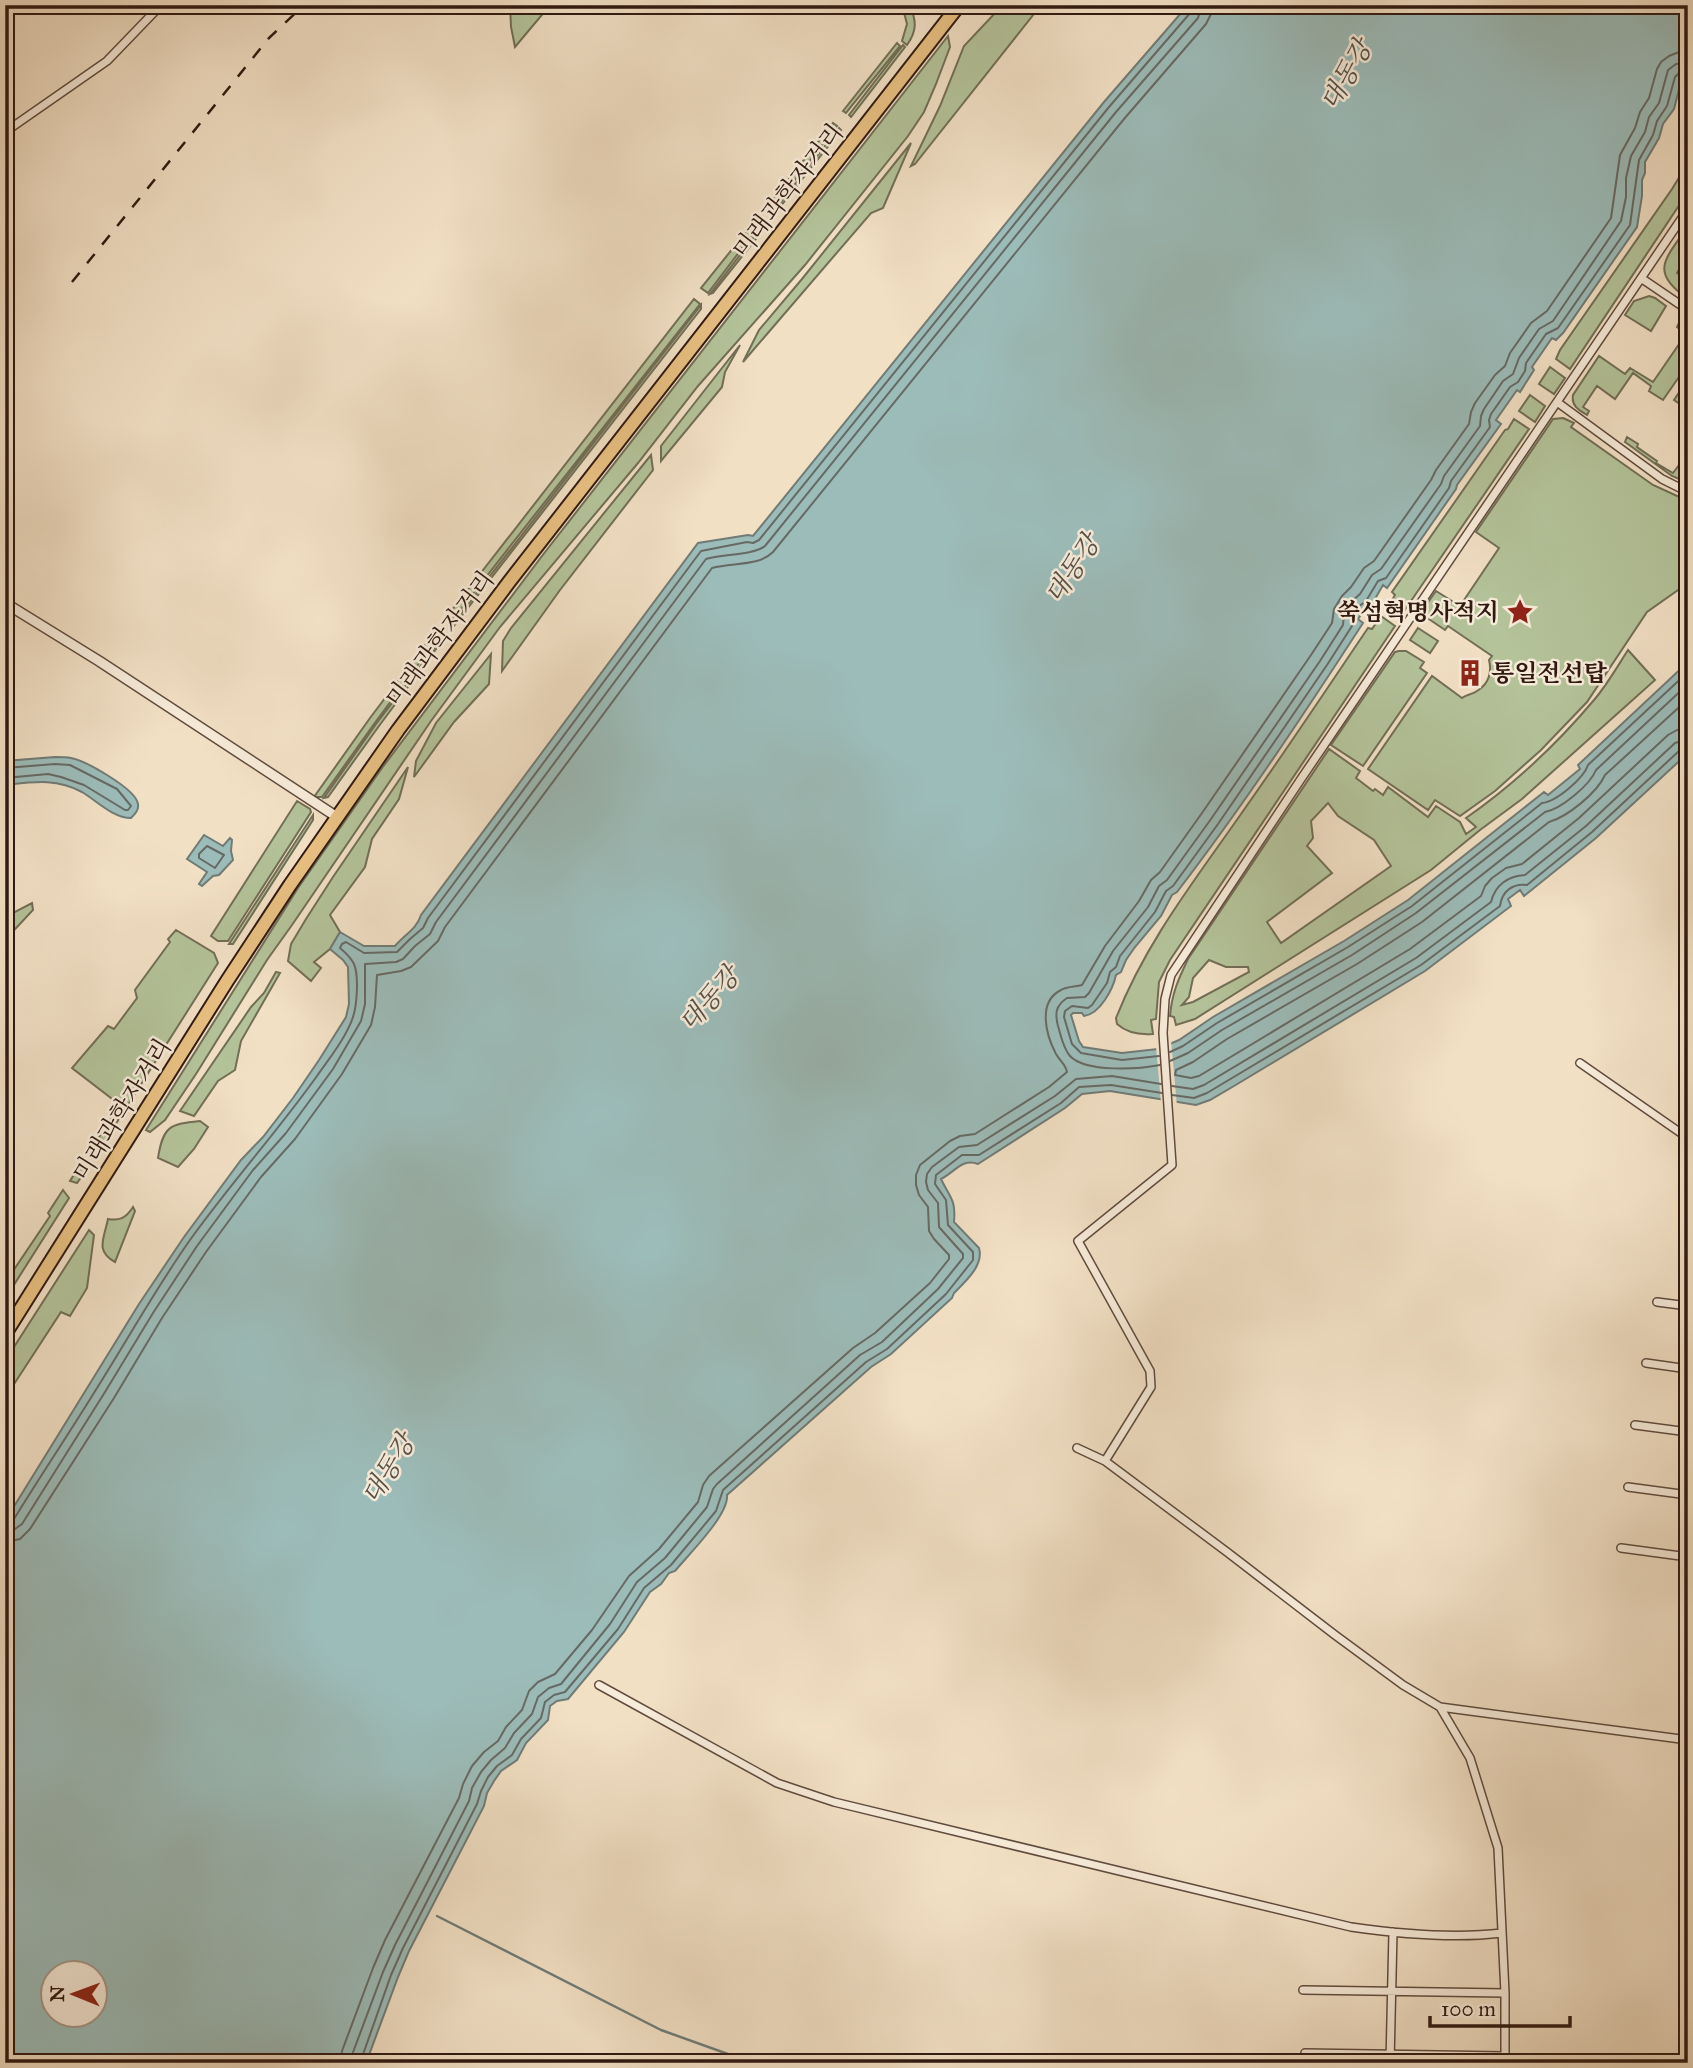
<svg xmlns="http://www.w3.org/2000/svg" width="1693" height="2068" viewBox="0 0 1693 2068" font-family="'IM FELL Great Primer','Noto Serif KR',serif">
	<style>
		.green { fill: #b4c39a; stroke: #726e56; stroke-width: 2; fill-rule: evenodd }
		.water { fill: #9cbcb9; stroke: #717b76; stroke-width: 2; fill-rule: evenodd }
		.pier { fill: #f2e0c5 }
		.lines { fill: none; stroke-linecap: round; stroke-linejoin: round }
		.shore { stroke: #666a65; stroke-width: 2 }
		.stream { stroke: #717b76; stroke-width: 2.5 }
		.minor-casing { stroke: #604b3e; stroke-width: 10 }
		.tertiary-casing { stroke: #604b3e; stroke-width: 12 }
		.primary-casing { stroke: #301911; stroke-width: 16 }
		.minor { stroke: #f7ebd9; stroke-width: 7 }
		.tertiary { stroke: #f7ebd9; stroke-width: 9 }
		.primary { stroke: #e9c082; stroke-width: 12 }
		.rail { stroke: #301911; stroke-width: 2.5; stroke-dasharray: 12 12; stroke-linecap: butt }
		.labels { text-anchor: middle; stroke-width: 5; stroke-linejoin: round; paint-order: stroke }
		.street-label { font-size: 24px; fill: #301911; stroke: #f7ebd9 }
		.poi-label { font-size: 24px; font-weight: bold; fill: #301911; stroke: #f7ebd9; text-anchor: end }
		.water-label { font-size: 26px; font-style: italic; fill: #56524c; stroke: #f7ebd9 }
	</style>
	<rect width="100%" height="100%" fill="#f2e0c5"/>
	<filter id="stains"><feTurbulence type="fractalNoise" baseFrequency=".00286" numOctaves="4"/><feColorMatrix values="0 0 0 0 .2 0 0 0 0 .09 0 0 0 0 .02 0 0 0 .5 -.17"/></filter>
	<radialGradient id="worn" r=".72"><stop offset=".6" stop-color="#630" stop-opacity="0"/><stop offset="1" stop-color="#630" stop-opacity=".3"/></radialGradient>
	<!-- green -->
	<path class="green" d="M510 5H541L546 10 515 47 511 27Z
		M902 5H909C917 20 917 31 907 45L902 41 907 24Z
		M1005 5H1041L915 164 911 166 940 106 964 46 997 11Z
		M948 36 950 47 936 84 924 112 908 136 805 265 698 386 638 463 500 627 431 721 292 925 267 960 196 1074 165 1120 150 1132 146 1130 298 888 382 768 542 556Z
		M897 43 900 46 846 113 843 111Z
		M903 45 905 47 851 117 849 115Z
		M833 123 837 126 772 209 766 208Z
		M839 128 841 130 776 212 774 211Z
		M911 143 883 208 871 213 743 362 759 330 802 279Z
		M1688 163V192L1570 369 1556 359 1560 350 1672 189Z
		M758 217 762 222 708 293 701 288Z
		M763 225V230L713 293 710 294Z
		M1688 226V267L1682 264 1677 273 1688 280V299C1648 271 1666 259 1688 226Z
		M1649 296 1655 298 1666 306 1651 331 1625 315 1634 301Z
		M694 299 700 304 450 623 445 619Z
		M701 305V309L453 627 451 626Z
		M1682 317 1688 321V364L1663 400 1649 391 1651 386 1633 373 1615 399 1597 386 1583 407 1589 411 1587 415C1579 410 1571 406 1573 395L1599 356 1625 374 1630 368 1653 382 1686 334 1677 327Z
		M740 345 725 372 722 387 661 461V446Z
		M1550 367 1565 378 1554 394 1539 384Z
		M1688 379V402L1684 407 1674 400Z
		M1530 395 1545 406 1535 422 1519 411Z
		M1563 418 1574 423 1571 427 1653 485 1688 501V583L1647 612 1587 702 1541 750 1495 791 1460 816 1435 800 1428 810 1368 769 1432 676 1462 698C1467 694 1471 695 1477 691 1489 684 1492 672 1489 660L1492 656 1448 626 1445 630 1423 615 1424 608 1436 591 1460 606 1499 548 1476 532 1549 425 1553 419Z
		M1514 419 1529 429 1400 617 1387 609 1395 595 1392 592 1505 430 1508 429Z
		M1627 437 1638 444 1637 447 1657 461 1656 463 1673 473 1688 453V483L1672 476 1625 442Z
		M651 455 653 470 560 590 502 671 503 641 511 628Z
		M1381 616 1395 626 1170 960 1159 982 1156 1019 1151 1020 1153 1034C1140 1035 1126 1032 1117 1024L1116 1018C1146 942 1195 880 1241 814 1285 752 1326 690 1368 628L1372 629Z
		M1418 628 1438 641 1430 653 1410 640Z
		M435 632 440 635 374 724 322 797H314L370 718Z
		M442 638V641L379 726 328 797 324 798 376 724Z
		M1628 650 1655 680 1522 799 1480 830 1431 870 1195 1019 1176 1025 1174 1017 1170 1016C1172 993 1178 980 1188 959L1329 749 1360 771 1356 778 1373 791 1375 789 1383 795 1388 787 1428 817 1436 806 1460 822 1466 834 1476 827 1466 818C1513 785 1557 744 1594 700 1607 685 1617 667 1628 650ZM1328 803 1338 816 1374 840 1391 866 1281 943 1267 922 1332 873 1307 846 1313 838 1311 821ZM1209 960 1226 967H1248L1249 972 1193 1002 1182 1005 1189 997 1193 978Z
		M1399 651H1406L1424 662 1420 668 1427 673 1363 766 1331 745 1395 652Z
		M491 654 489 684 454 722 414 777 416 761 436 723Z
		M408 767 399 799 372 839 365 867 330 915 340 932 330 949 314 962 321 968 311 981 288 961 291 944 306 919 333 877Z
		M297 801 310 809 311 812 228 941H218L211 936Z
		M313 815V820L233 944H229Z
		M32 903 33 910 5 940V917Z
		M176 930 214 953 218 963 96 1155 90 1151 120 1105 72 1068 108 1026 114 1029 137 998 135 990 170 942 168 939Z
		M276 972 280 973 241 1041 235 1070 218 1081 194 1116 180 1111 251 1007 264 993Z
		M200 1121 208 1127 194 1149 178 1167 158 1158C163 1126 170 1124 200 1121Z
		M84 1159 89 1166 77 1183 70 1181Z
		M63 1190 69 1198 5 1299V1283L50 1216 48 1213Z
		M133 1207 135 1211 115 1262C95 1251 104 1239 108 1219 120 1221 126 1218 133 1207Z
		M89 1230 94 1235 87 1288 70 1316 61 1312 5 1398V1361Z"/>
	<!-- water -->
	<path class="water" d="M1188 5H1688V79L1682 78 1674 109 1663 124 1659 138 1645 162V173L1642 180V196L1637 227 1563 333 1556 340 1552 338 1532 367 1534 370 1520 392 1517 390 1496 420 1501 424 1457 485 1456 489 1387 588 1383 585 1368 611 1365 609 1358 619 1363 623C1304 714 1243 806 1177 892L1172 895 1161 916 1135 947 1126 960 1121 972 1116 975C1113 989 1100 1014 1084 1016L1082 1013H1073L1071 1015 1079 1041 1083 1047 1122 1053 1158 1049 1179 1040 1213 1017 1344 941 1408 900 1544 792 1548 795 1580 769 1578 765 1688 662V753L1596 838 1524 896 1520 890 1508 899 1511 906 1425 971 1234 1086 1210 1100 1196 1105 1110 1091 1082 1094 1065 1108 978 1164C962 1158 955 1172 941 1179 950 1198 956 1199 954 1222L979 1248C984 1265 966 1281 954 1293L952 1298 891 1354 871 1367 727 1495C729 1515 688 1555 675 1571L669 1573 661 1584 650 1592 624 1632 568 1699 557 1701 550 1706 548 1720 526 1743 517 1760 501 1771 494 1781 487 1793 484 1806 409 1951 398 1977 366 2063H5V1521L139 1304 184 1237 241 1160 263 1137 293 1098 319 1060 346 1017 349 1004 348 967 343 960 330 949 340 932 364 946H395C404 935 417 929 421 915L698 543 748 535 753 536 1104 102ZM52 1974H94V2016H52Z
		M55 757C60 757 66 757 71 758 86 761 136 789 138 804 139 810 135 814 131 818 113 818 97 801 82 792 56 778 33 782 5 785V761Z
		M204 835 223 846 230 838 232 840 231 851 233 860 219 875 213 876 202 886 199 884 207 872 187 859Z"/>
	<!-- pier -->
	<path class="pier" d="M1171 1040 1177 1106 1161 1103 1156 1046Z"/>
	<g class="lines">
		<!-- shore -->
		<path class="shore" d="M1688 699 1605 775C1597 793 1567 817 1549 822L1422 922 1357 964 1227 1039 1193 1062 1176 1070 1175 1075 1191 1078 1199 1076 1410 949 1481 896 1485 886 1492 878 1506 868 1522 864 1579 818 1668 735 1677 730 1688 729
			M5 768 55 764 70 765 117 789 131 806 128 810H125L84 785 61 777 48 774 5 778
			M207 846 224 855 215 868 199 858V854Z
			M1170 1052 1183 1046 1217 1023 1348 947 1412 906 1542 803C1556 802 1584 778 1588 765L1688 672
			M1159 1056 1122 1060 1081 1053 1072 1044 1064 1017 1065 1011 1072 1006 1088 1008 1092 1005 1107 983 1110 972 1116 967 1120 956 1155 912 1166 891 1173 886 1218 824 1327 665 1352 626V617L1358 607 1366 601 1378 581 1386 578 1449 488 1451 481 1490 427 1489 420 1491 414 1510 387 1518 382 1525 371 1526 363 1546 334 1558 328 1630 225 1639 160 1653 135 1657 121 1667 106 1675 77 1680 72H1688
			M1170 1061 1188 1053 1222 1030 1352 955 1416 913 1545 812C1561 809 1590 785 1596 770L1688 684
			M1160 1065C1139 1069 1086 1073 1070 1056 1063 1048 1061 1036 1058 1026 1055 1014 1055 1006 1067 998L1085 997 1089 993 1113 951 1148 907 1159 886 1167 880 1211 819 1320 661 1343 625 1344 613 1351 602 1360 594 1372 575 1381 569 1441 484 1444 476 1480 426 1481 416 1484 409 1503 381 1513 374 1519 358 1539 329 1553 321 1621 221 1626 197V178L1631 156 1645 132 1649 117 1659 103 1668 70 1676 64 1688 63
			M1172 1086 1193 1089 1204 1085 1416 958 1491 902C1495 885 1508 876 1525 875L1586 826 1675 743 1688 739
			M1172 1095 1194 1098 1207 1093 1421 965 1500 906C1502 891 1513 883 1527 885L1592 832 1680 750 1688 748
			M5 1522H10L14 1519C41 1475 70 1432 97 1388 128 1339 156 1288 190 1240 231 1183 277 1132 317 1076 329 1059 347 1036 353 1017 357 1005 359 976 354 964 351 958 346 953 340 948L342 944 346 942 364 953 397 952 410 939 423 928 428 918 701 551 747 542 753 543 759 540 1109 107 1191 12 1193 5
			M5 1531 15 1529 22 1524 105 1392 153 1313 197 1246 253 1170 286 1133 333 1069 361 1021 365 1004V964L396 962 403 959 415 946 430 934 436 922 706 559C722 554 754 555 765 546L1116 112 1198 18 1202 5
			M5 1542 20 1539 30 1529 114 1398 162 1318 206 1252 261 1177 295 1139 342 1074 371 1025 375 1007 377 975 401 971 411 967 438 941 445 927 712 568C732 562 758 567 773 552L1124 119 1206 24 1211 14 1212 5
			M341 2063 342 2051 373 1968 385 1940 459 1798 463 1784 472 1766 484 1752 498 1741 506 1727 522 1710 529 1691 538 1682 555 1674 592 1630 629 1576 659 1549 698 1502 703 1485 709 1476 853 1348 875 1333 930 1283 949 1259V1255L934 1239 929 1231 928 1207 919 1195 916 1185V1175L920 1165 950 1141 960 1136 975 1134 1049 1087 1067 1072C1066 1065 1060 1061 1056 1054 1046 1035 1037 1002 1061 990 1067 986 1075 987 1082 985L1105 946 1139 901 1151 880 1160 872 1202 813 1311 655 1332 623 1334 609 1342 596 1351 587 1364 568 1374 561 1431 480 1436 470 1469 424 1471 412 1475 403 1495 375 1505 366 1510 353 1531 323 1547 311 1611 218 1620 155 1635 128 1640 112 1649 98 1657 69 1661 62 1669 56 1679 52H1688
			M351 2063 352 2055 383 1972 395 1945 469 1801 472 1788 481 1772 491 1760 505 1748 514 1733 532 1714 538 1697 549 1688 561 1684 610 1624 637 1582 665 1558 707 1507 713 1489 717 1484 860 1355 882 1342 938 1289 963 1258V1254L939 1227 938 1203 928 1190 926 1182 927 1174 932 1167 959 1147 977 1145 1055 1096 1076 1079 1112 1076 1161 1084
			M360 2063 391 1975 403 1948 477 1804 481 1791 488 1777 497 1766 512 1755 521 1739 541 1718 545 1702 554 1695 565 1692 618 1629 644 1588 671 1565 716 1511 723 1490 866 1362 887 1349 946 1294 973 1260V1252L948 1225 946 1200 935 1184 936 1175 962 1155H979L1061 1103 1079 1087 1111 1085 1162 1093"/>
		<!-- stream -->
		<path class="stream" d="M437 1916 661 2030 753 2063"/>
		<defs>
			<path id="minor" d="M5 132 107 61 161 5
				M1641 278 1688 310
				M1557 402 1662 479 1688 492
				M1580 1063 1688 1138
				M1657 1302 1688 1306
				M1646 1363 1688 1369
				M1635 1425 1688 1432
				M1077 1448 1105 1461 1227 1552 1335 1635 1403 1685 1440 1707 1688 1740
				M1105 1461 1151 1387 1150 1371 1078 1241 1172 1165 1163 1033 1165 999 1171 975 1301 779 1688 209
				M1628 1487 1688 1495
				M1621 1548 1688 1557
				M599 1685 777 1783 834 1802 1351 1927C1400 1934 1452 1939 1502 1933
				M1440 1707 1470 1758 1498 1848 1505 1993V2063
				M1303 1990 1505 1993
				M1305 2053 1505 2056
				M1390 2063 1393 1932"/>
			<path id="tertiary" d="M5 605 10 606 99 661 337 817"/>
			<path id="primary" d="M5 1334 227 981 290 885 398 730 509 582 959 5"/>
		</defs>
		<!-- minor casing -->
		<use href="#minor" class="minor-casing"/>
		<!-- tertiary casing -->
		<use href="#tertiary" class="tertiary-casing"/>
		<!-- primary casing -->
		<use href="#primary" class="primary-casing"/>
		<!-- minor -->
		<use href="#minor" class="minor"/>
		<!-- tertiary -->
		<use href="#tertiary" class="tertiary"/>
		<!-- primary -->
		<use href="#primary" class="primary"/>
		<!-- rail -->
		<path class="rail" d="M72 282 269 38 304 5"/>
	</g>
	<!-- icons -->
	<defs>
		<symbol id="sight-bare" viewBox="-9 -9 18 18"><path d="M0-6L1.8-2.2L6-1.7L2.9 1.2L3.7 5.4L0 3.3L-3.7 5.4L-2.9 1.2L-6-1.7L-1.8-2.2Z" fill="#8f2418" stroke="#f7ebd9" stroke-width="2.5" paint-order="stroke"/></symbol>
		<symbol id="building-bare" viewBox="-9 -9 18 18"><path d="M-4-6H4V6H1V3H-1V6H-4ZM-2.5-4.3h1.7v1.8h-1.7ZM.8-4.3h1.7v1.8H.8ZM-2.5-1h1.7V.8h-1.7ZM.8-1h1.7V.8H.8Z" fill="#8f2418" stroke="#f7ebd9" stroke-width="2.5" paint-order="stroke"/></symbol>
	</defs>
	<g fill-rule="evenodd">
		<use href="#sight-bare" x="1501" y="593" width="38" height="38"/>
		<use href="#building-bare" x="1451" y="654" width="38" height="38"/>
	</g>
	<g class="labels">
		<!-- street labels -->
		<g class="street-label">
			<text transform="translate(788 191) rotate(-52)" y="8">미래과학자거리</text>
			<text transform="translate(440 639) rotate(-53)" y="8">미래과학자거리</text>
			<text transform="translate(122 1110) rotate(-58)" y="8">미래과학자거리</text>
		</g>
		<!-- poi labels -->
		<g class="poi-label">
			<text x="1499" y="620">쑥섬혁명사적지</text>
			<text x="1491" y="681" text-anchor="start">통일전선탑</text>
		</g>
		<!-- water labels -->
		<g class="water-label">
			<text transform="translate(1346 75) rotate(-61)" y="9">대동강</text>
			<text transform="translate(1072 569) rotate(-57)" y="9">대동강</text>
			<text transform="translate(709 999) rotate(-49)" y="9">대동강</text>
			<text transform="translate(388 1469) rotate(-59)" y="9">대동강</text>
		</g>
	</g>
	<!-- margin -->
	<rect width="1693" height="2068" fill="none" stroke="#f2e0c5" stroke-width="28"/>
	<rect x="7" y="7" width="1679" height="2054" fill="none" stroke="#301911" stroke-width="3.5"/>
	<rect x="14" y="14" width="1665" height="2040" fill="none" stroke="#301911" stroke-width="2"/>
	<!-- north arrow -->
	<g transform="translate(74 1994) rotate(271)"><circle r="33" fill="#f7ebd9" stroke="#a79789" stroke-width="2"/>
	<path d="M0-5L12 26L0 18L-12 26Z" fill="#8f2418"/>
	<text y="-10" font-size="19" font-weight="bold" text-anchor="middle" fill="#301911">N</text>
	</g>
	<!-- scale -->
	<path d="M1430 2016v10h140v-10" fill="none" stroke="#301911" stroke-width="3.5"/>
	<text x="1441" y="2016" font-size="21" fill="#301911" stroke="#f7ebd9" stroke-width="5" paint-order="stroke">100 m</text>
	<rect width="100%" height="100%" filter="url(#stains)"/>
	<rect width="100%" height="100%" fill="url(#worn)"/>
</svg>
